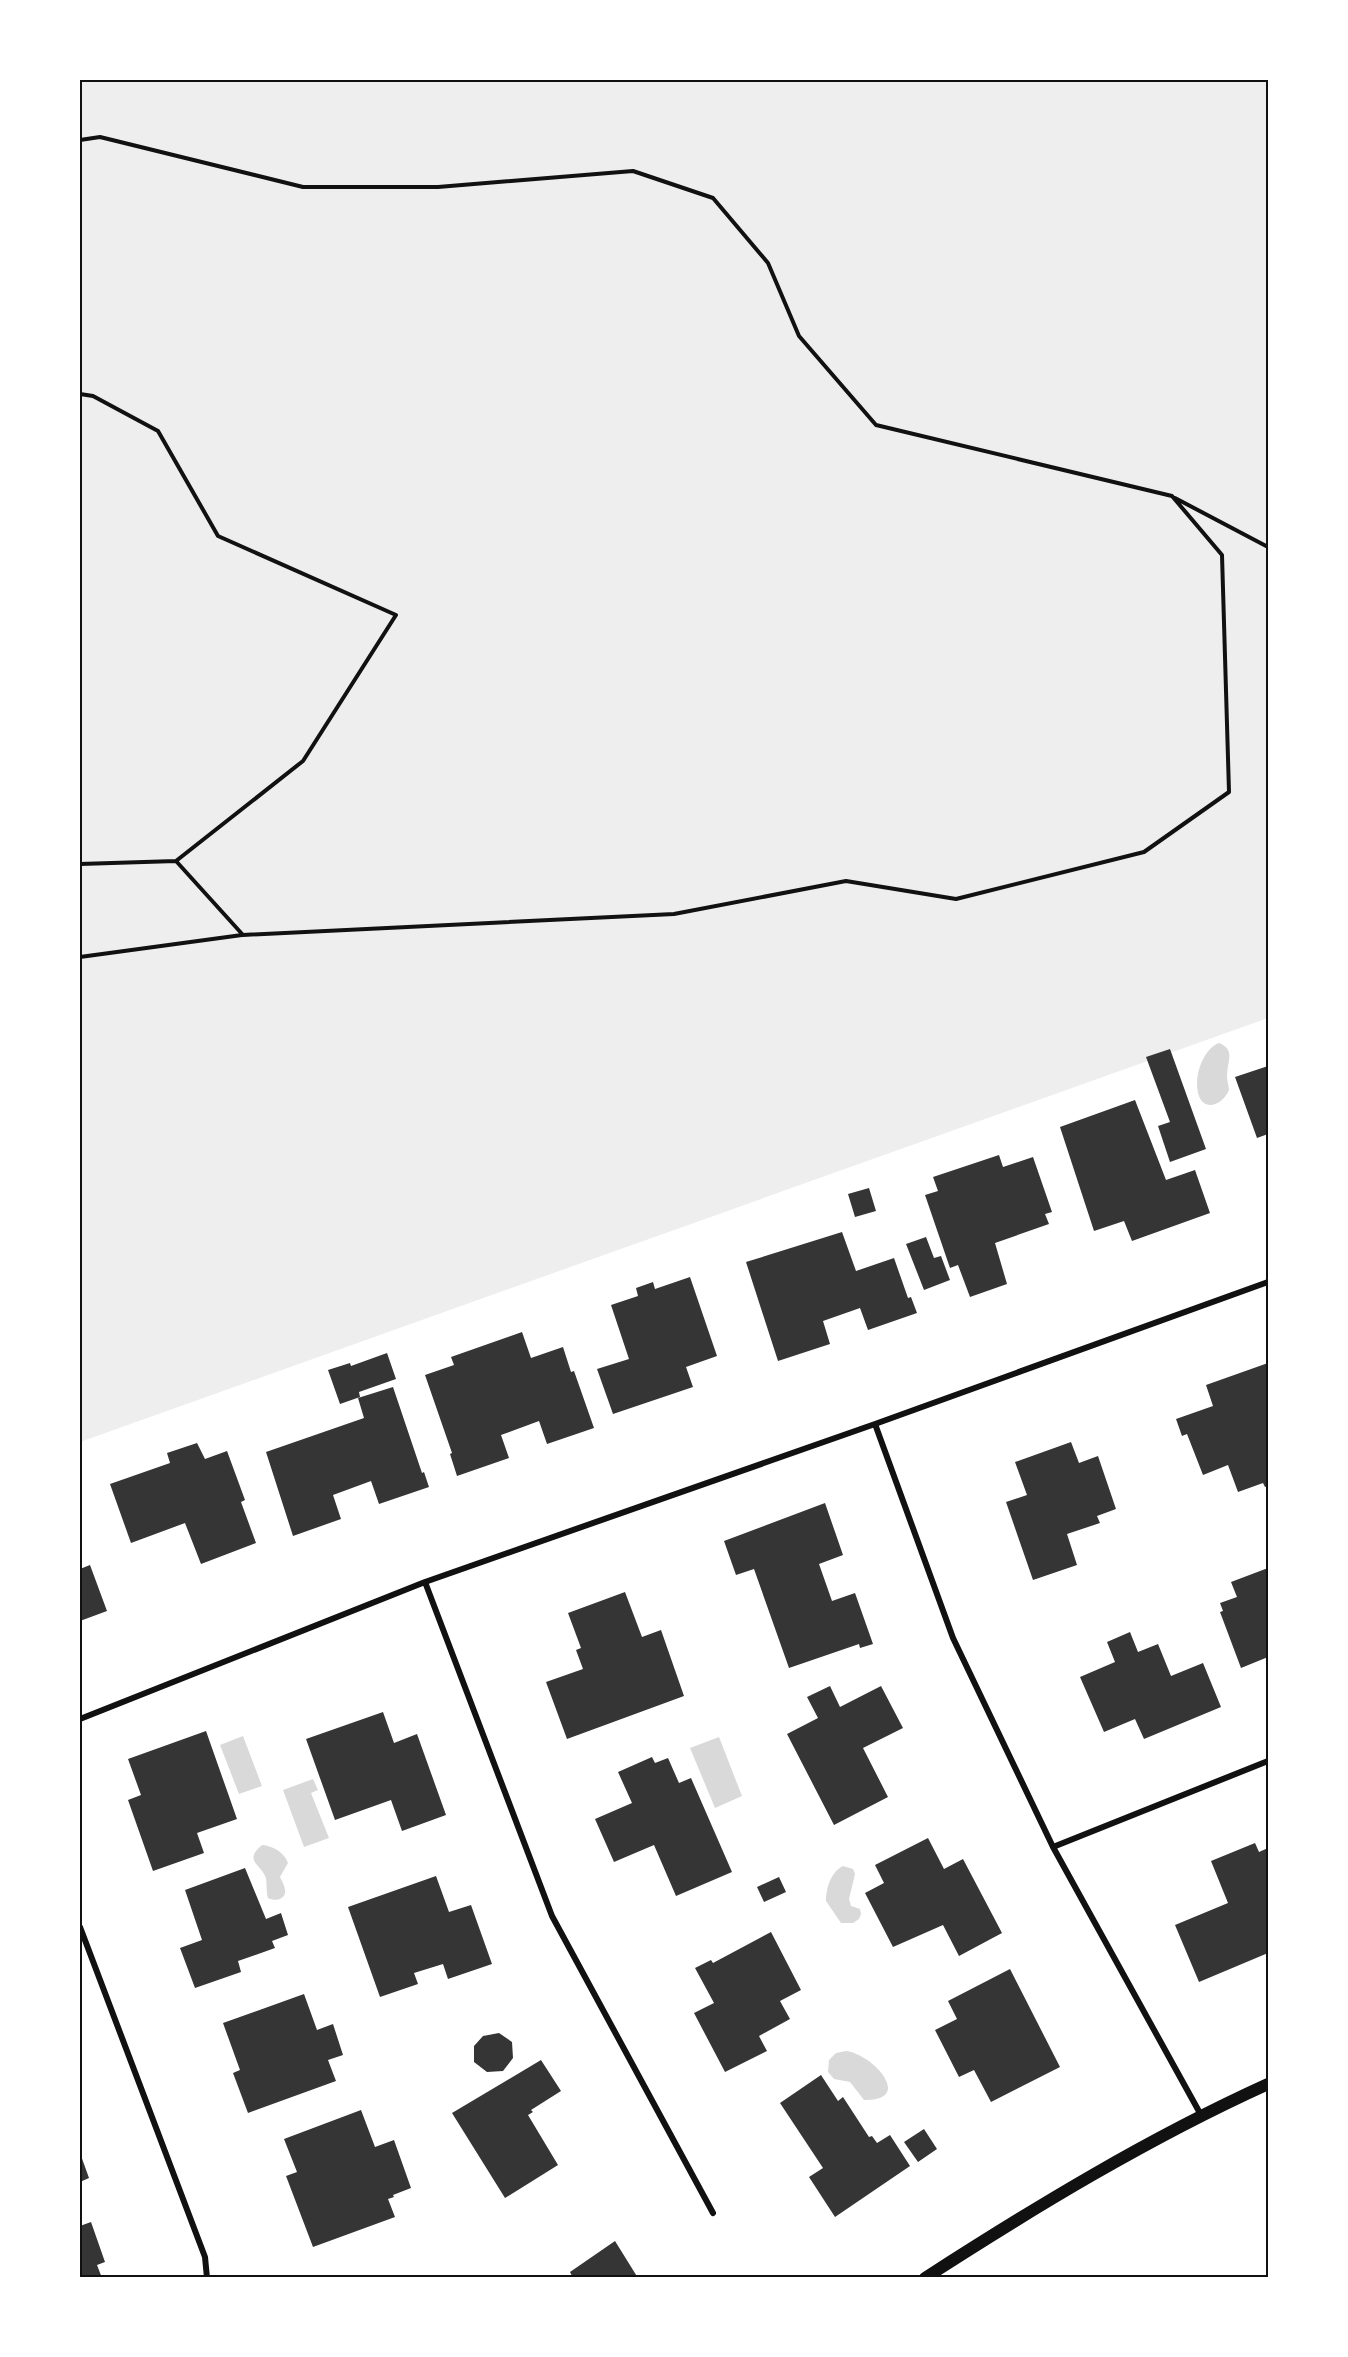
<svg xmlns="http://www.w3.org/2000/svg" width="1348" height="2357" viewBox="0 0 1348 2357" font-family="'PT Sans Narrow',sans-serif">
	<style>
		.green { fill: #eee }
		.water { fill: #d9d9d9 }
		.building { fill: #353535 }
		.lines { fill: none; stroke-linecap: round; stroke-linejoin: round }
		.path { stroke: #111; stroke-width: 4 }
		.minor { stroke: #111; stroke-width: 6 }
		.secondary { stroke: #111; stroke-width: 12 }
		.neatline { fill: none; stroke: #111; stroke-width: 2 }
	</style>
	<rect width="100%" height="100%" fill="#fff"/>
	<!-- green -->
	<path class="green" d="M80 80H1268V1018L80 1442Z"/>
	<!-- water -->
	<path class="water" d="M1219 1043C1236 1050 1227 1061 1227 1076 1227 1081 1229 1086 1229 1090 1223 1105 1203 1113 1198 1093 1194 1076 1203 1049 1219 1043Z
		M243 1736 262 1786 239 1794 220 1745Z
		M719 1737 742 1796 715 1808 690 1748Z
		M313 1779 318 1790 311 1793 329 1838 304 1847 283 1790Z
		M262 1845C273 1846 284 1852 288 1863L280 1877C282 1881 286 1888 285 1893 283 1901 273 1901 268 1898 266 1891 267 1884 266 1878 261 1864 243 1861 262 1845Z
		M843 1866 853 1869 855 1874 849 1899 851 1906 860 1909 861 1914 859 1919 853 1923H841L826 1901C826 1888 831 1872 843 1866Z
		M846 2051C873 2054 915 2101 864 2100L850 2082 834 2079 828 2072 829 2060 836 2053Z"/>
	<!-- building -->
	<path class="building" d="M1170 1049 1206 1149 1170 1162 1158 1126 1170 1122 1146 1057Z
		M1268 1066V1134L1257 1138 1235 1077Z
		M1135 1100 1166 1180 1195 1170 1210 1213 1132 1241 1124 1221 1094 1231 1060 1127Z
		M999 1155 1003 1167 1033 1157 1052 1212 1045 1214 1049 1224 995 1243 1007 1284 970 1297 958 1265 950 1268 925 1195 938 1191 933 1177Z
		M869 1188 876 1211 855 1217 848 1194Z
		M842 1232 856 1271 894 1258 908 1298 911 1297 917 1313 868 1330 860 1308 823 1321 830 1344 778 1361 746 1262Z
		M926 1237 934 1258 941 1256 950 1280 924 1290 906 1244Z
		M690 1277 717 1356 686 1367 693 1387 613 1414 597 1369 629 1359 611 1305 638 1296 636 1288 653 1282 655 1289Z
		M522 1332 531 1358 563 1347 571 1372 574 1371 594 1428 547 1444 539 1421 501 1435 509 1458 457 1476 450 1454 452 1453 425 1375 454 1365 451 1357Z
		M387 1353 396 1379 359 1392 360 1397 340 1404 328 1370 350 1363 351 1366Z
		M1268 1363V1486L1265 1487 1263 1483 1238 1492 1228 1465 1203 1475 1187 1434 1182 1436 1176 1419 1213 1406 1206 1385Z
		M393 1387 422 1473 424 1472 429 1487 379 1504 371 1481 333 1495 341 1519 293 1536 266 1452 364 1418 358 1398Z
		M1071 1442 1079 1463 1098 1456 1116 1509 1097 1516 1100 1523 1067 1534 1077 1565 1033 1580 1006 1502 1027 1495 1015 1462Z
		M197 1443 205 1459 227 1451 245 1500 241 1502 256 1543 201 1564 185 1523 131 1543 110 1484 170 1463 167 1453Z
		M825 1503 843 1555 819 1564 832 1601 855 1593 873 1644 860 1648 859 1644 789 1668 754 1569 736 1575 724 1541Z
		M90 1565 107 1611 80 1621V1569Z
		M1268 1568V1657L1241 1668 1220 1612 1223 1611 1220 1603 1237 1597 1231 1582Z
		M625 1592 642 1637 661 1630 684 1696 567 1739 546 1682 583 1669 576 1650 581 1648 568 1613Z
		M1130 1632 1138 1652 1158 1644 1171 1676 1203 1663 1221 1707 1144 1739 1135 1719 1104 1732 1080 1677 1115 1662 1107 1642Z
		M830 1686 840 1707 881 1686 903 1728 863 1748 888 1797 834 1825 787 1734 818 1718 807 1697Z
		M383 1712 394 1743 417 1734 446 1815 402 1831 391 1800 335 1820 306 1739Z
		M206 1731 237 1819 197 1833 204 1853 153 1871 128 1800 141 1795 128 1759Z
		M652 1757 655 1763 668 1758 679 1783 691 1778 732 1872 676 1896 654 1845 614 1862 595 1819 632 1803 618 1772Z
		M928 1838 944 1869 963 1859 1002 1933 959 1956 943 1925 893 1947 865 1893 884 1883 875 1865Z
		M1255 1843 1259 1852 1268 1848V1953L1199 1982 1175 1925 1228 1903 1211 1861Z
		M245 1868 266 1919 281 1913 288 1935 272 1941 275 1948 238 1961 241 1972 195 1988 180 1948 202 1940 185 1890Z
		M436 1876 449 1912 471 1905 492 1964 448 1979 443 1964 414 1973 418 1984 380 1997 348 1907Z
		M779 1877 786 1892 764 1902 757 1887Z
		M771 1932 801 1990 780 2001 790 2019 759 2036 767 2051 725 2072 694 2013 714 2003 695 1968 711 1960 713 1963Z
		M1010 1969 1060 2067 991 2102 974 2070 959 2077 935 2030 957 2019 948 2001Z
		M304 1994 317 2030 333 2024 343 2055 328 2060 336 2081 248 2113 233 2073 240 2070 223 2023Z
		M499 2033 512 2042 513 2058 503 2071 487 2072 474 2062V2046L483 2036Z
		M541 2060 561 2091 531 2110 533 2112 528 2115 558 2165 505 2198 452 2113Z
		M821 2075 838 2101 843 2097 869 2137 872 2136 877 2143 890 2135 910 2166 835 2217 809 2177 823 2168 780 2103Z
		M361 2110 375 2147 394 2140 411 2188 393 2195 394 2197 388 2199 395 2217 313 2247 286 2176 297 2172 284 2139Z
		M924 2129 937 2149 918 2162 904 2142Z
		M80 2153 89 2178 80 2182Z
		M91 2222 105 2262 97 2265 102 2278H80V2226Z
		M615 2241 638 2278H573L570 2272Z"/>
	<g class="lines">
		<!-- path -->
		<path class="path" d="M80 140 100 137 303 187H438L633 171 713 198 768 263 799 336 876 425 1172 496 1222 555 1229 792 1144 852 956 899 846 881 674 914 243 935 176 861
			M80 394 93 396 158 431 218 536 396 615 303 761 176 861 80 864
			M1175 498 1268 547
			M80 957 242 935"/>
		<!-- minor -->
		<path class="minor" d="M875 1424 953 1638 1053 1847 1201 2115
			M425 1582 552 1916 713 2213
			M80 1719 425 1582 875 1424 1268 1282
			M1053 1847 1268 1761
			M80 1927 205 2257 207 2278"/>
		<!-- secondary -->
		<path class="secondary" d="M925 2278C1035 2207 1149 2138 1268 2084"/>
	</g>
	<!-- border -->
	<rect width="1348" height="2357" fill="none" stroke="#ffffff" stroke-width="162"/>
	<rect x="81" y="81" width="1186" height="2195" class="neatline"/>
</svg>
